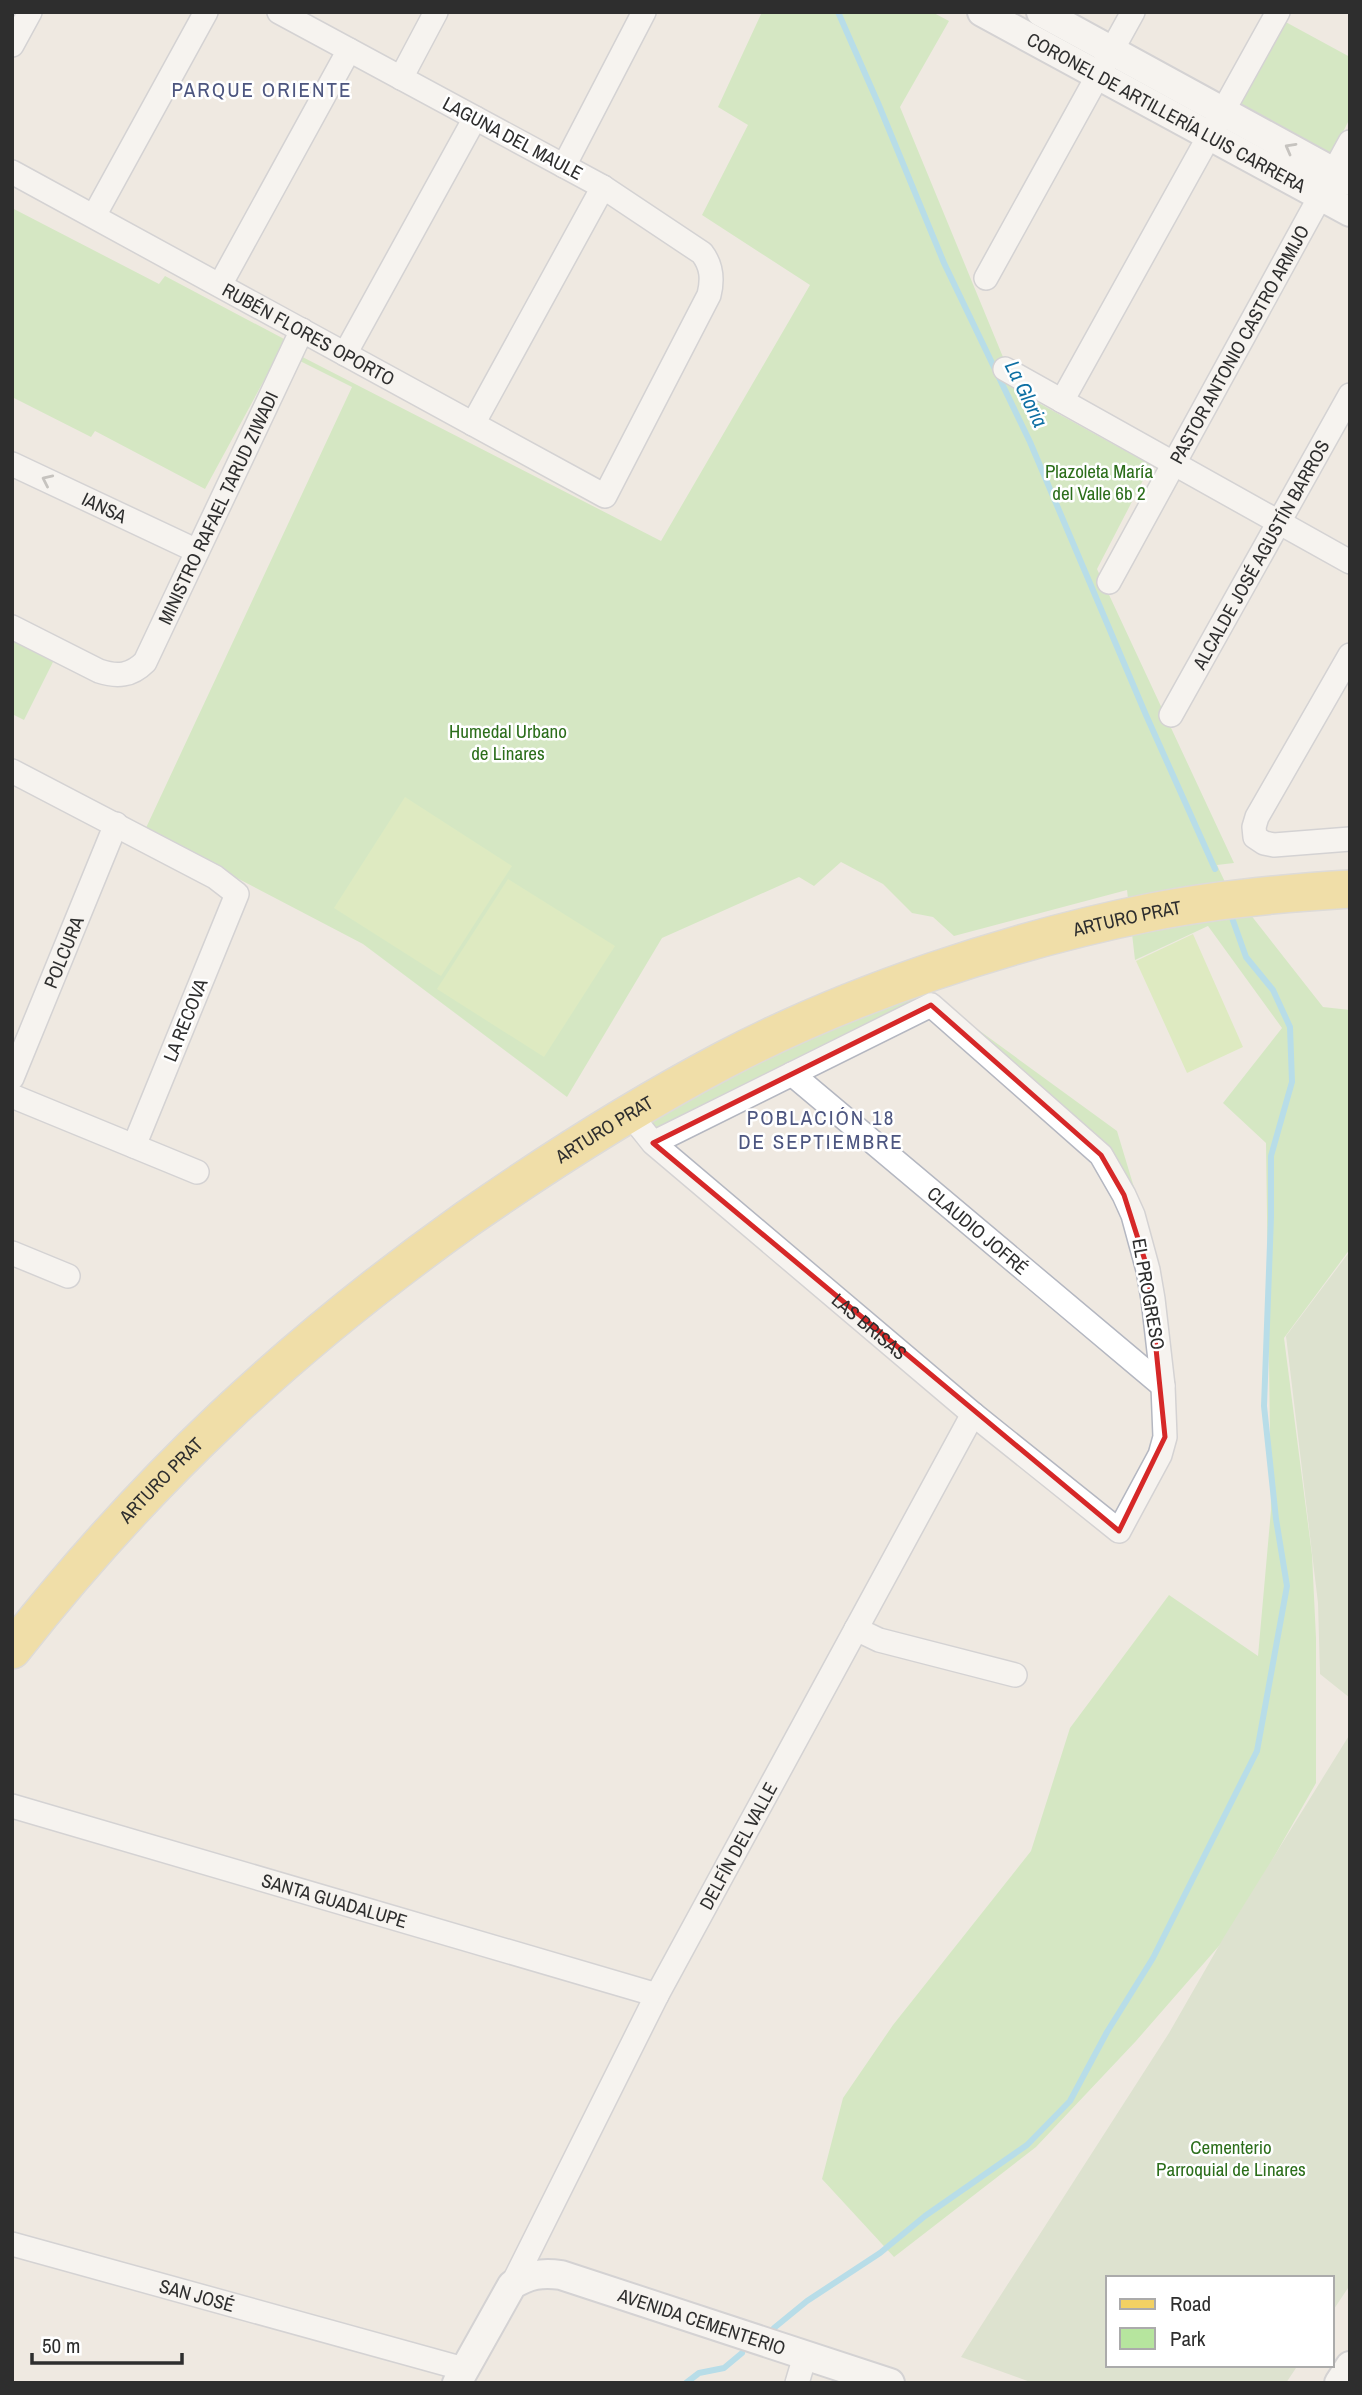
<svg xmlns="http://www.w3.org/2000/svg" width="1362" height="2395" viewBox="0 0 1362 2395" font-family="'Archivo Narrow',sans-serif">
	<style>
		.green { fill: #b6e59e }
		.cemetery { fill: #c8d9b8 }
		.pitch { fill: #c9ec9a }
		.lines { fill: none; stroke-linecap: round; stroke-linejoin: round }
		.stream { stroke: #75cff0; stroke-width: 6 }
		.minor-casing { stroke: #b4b7c1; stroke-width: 26 }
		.tertiary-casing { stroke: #b4b7c1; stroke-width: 32 }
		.primary-casing { stroke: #c9c9c9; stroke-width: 40 }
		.minor { stroke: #fff; stroke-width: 23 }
		.tertiary { stroke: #fff; stroke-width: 28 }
		.primary { stroke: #f2d163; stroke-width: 37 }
		.oneway { stroke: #969696 }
		.marked { fill: none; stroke: #d62828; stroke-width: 5; stroke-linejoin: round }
		.labels { text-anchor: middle; stroke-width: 5; stroke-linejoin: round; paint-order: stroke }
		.street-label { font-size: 19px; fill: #2e2e2e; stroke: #fff }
		.park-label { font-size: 19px; fill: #2c6e1b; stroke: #fff }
		.neighbourhood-label { font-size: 21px; letter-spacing: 2px; fill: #4d5680; stroke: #fff }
		.water-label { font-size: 21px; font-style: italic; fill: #0d6fa3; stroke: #fff }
	</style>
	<rect width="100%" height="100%" fill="#efe9e1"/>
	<!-- green -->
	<path class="green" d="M762 12H932L949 21 900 107 1017 391 1151 465 1097 569 1234 863 1217 865 1225 882 1323 1007 1350 1010V1249L1284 1338 1312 1555 1316 1638V1783L1232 1931 1136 2041 1036 2147 894 2257 822 2179 843 2098 893 2025 1031 1851 1070 1728 1169 1595 1258 1656 1271 1510 1266 1143 1223 1103 1282 1028 1208 926 1135 960 1127 890 954 936 933 917 912 913 883 884 841 862 814 886 799 877 662 938 567 1097 363 944 145 830 352 387 280 351 205 489 95 431 91 437 12 397V208L159 284 165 276 286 340 283 347 661 541 810 285 702 215 748 125 718 107Z
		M1282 20 1350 57V118L1332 154 1240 103Z
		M12 640 54 660 24 720 12 714Z
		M916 993 918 1001 658 1132 650 1122 797 1040Z
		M951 1010 1117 1131 1136 1194 1152 1260 1127 1192Z"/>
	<!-- cemetery -->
	<path class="cemetery" d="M1350 1251V1698L1320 1674 1318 1603 1286 1336Z
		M1350 1734V2285L1332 2312V2278H1108V2365H1298L1286 2383H1033L961 2357 1169 2033 1224 1937Z"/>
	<!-- pitch -->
	<path class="pitch" d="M405 797 512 866 441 976 334 908Z
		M508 879 615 946 544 1057 437 989Z
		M1193 934 1243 1047 1187 1073 1136 961Z"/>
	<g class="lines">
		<!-- stream -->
		<path class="stream" d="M838 12 878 103 944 263 1030 442 1146 715 1215 869
			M774 2328 807 2301 880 2253 925 2216 1027 2145 1070 2101 1107 2032 1153 1958 1257 1751 1287 1586 1276 1519 1264 1406 1271 1217V1156L1292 1082 1290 1027 1273 990 1246 957 1231 915
			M686 2383 699 2373 724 2368 742 2353"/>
		<defs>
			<g id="minor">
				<path d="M12 45 30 12"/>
				<path d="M401 78 436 12"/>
				<path d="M564 166 644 12"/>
				<path id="s1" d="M12 172 605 496 709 295C713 279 712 266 702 253L603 187 279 12"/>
				<path d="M94 216 206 12"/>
				<path d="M986 278 1133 12"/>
				<path d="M220 285 349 50"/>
				<path d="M345 354 475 118"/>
				<path d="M1005 369 1350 562"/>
				<path d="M1062 401 1278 12"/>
				<path d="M473 424 603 187"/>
				<path id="s2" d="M12 464 197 551"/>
				<path id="s3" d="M1109 582 1350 142"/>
				<path id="s4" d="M12 627 99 671C117 677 131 676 145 662L302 330"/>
				<path d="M1350 655 1257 817 1254 827 1255 837 1264 843 1274 845 1350 839"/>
				<path id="s5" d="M1171 715 1350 395"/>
				<path d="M12 771 215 877 237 894 134 1146"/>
				<path id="s6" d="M792 1074 1163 1386"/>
				<path id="s7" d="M12 1078 116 824"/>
				<path d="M12 1096 197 1172"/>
				<path id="s8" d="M629 1113 653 1143 973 1414 1119 1531 1160 1455 1165 1437 1163 1386 1153 1299 1148 1270 1133 1215 1124 1195 1101 1155 931 1005 653 1143"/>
				<path d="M12 1253 68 1276"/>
				<path d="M856 1629 879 1640 1015 1675"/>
				<path id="s9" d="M12 1806 657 1995"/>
				<path id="s10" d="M12 2244 464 2369"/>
				<path id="s11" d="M512 2285 657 1995 973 1414"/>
				<path d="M797 2383 805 2356"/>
			</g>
			<g id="tertiary">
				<path id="s12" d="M982 12 1350 212"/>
				<path d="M1041 12 1350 181"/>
				<path id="s13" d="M457 2383 512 2285C528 2275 541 2272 561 2275L890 2383"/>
				<path d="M1339 2383 1350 2366"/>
			</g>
			<g id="primary">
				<path id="s14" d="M12 1650C146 1479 290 1345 467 1219 550 1161 635 1107 724 1060 851 993 1012 940 1152 912 1217 899 1284 893 1350 889"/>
			</g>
		</defs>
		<!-- minor casing -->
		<use href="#minor" class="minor-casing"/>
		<!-- tertiary casing -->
		<use href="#tertiary" class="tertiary-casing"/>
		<!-- primary casing -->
		<use href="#primary" class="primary-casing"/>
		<!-- minor -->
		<use href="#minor" class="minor"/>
		<!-- tertiary -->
		<use href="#tertiary" class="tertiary"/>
		<!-- primary -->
		<use href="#primary" class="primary"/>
	</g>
	<!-- one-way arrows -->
	<defs><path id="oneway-chevron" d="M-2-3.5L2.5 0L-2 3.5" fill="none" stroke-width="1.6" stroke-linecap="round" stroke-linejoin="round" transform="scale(1.75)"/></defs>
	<g class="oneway">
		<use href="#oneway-chevron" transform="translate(1290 148) rotate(-151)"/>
		<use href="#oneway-chevron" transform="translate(47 480) rotate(-155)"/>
	</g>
	<!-- marked area -->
	<path d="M0 0H1362V2395H0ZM931 1005 1101 1155 1124 1195 1148 1270 1165 1437 1119 1531 653 1143Z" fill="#efe9e1" fill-opacity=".55" fill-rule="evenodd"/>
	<path class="marked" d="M931 1005 1101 1155 1124 1195 1148 1270 1165 1437 1119 1531 653 1143Z"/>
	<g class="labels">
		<!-- street labels -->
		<g class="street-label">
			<text dy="7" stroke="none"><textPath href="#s12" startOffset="210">CORONEL DE ARTILLERÍA LUIS CARRERA</textPath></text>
			<text transform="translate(513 138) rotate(28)" y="7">LAGUNA DEL MAULE</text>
			<text dy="7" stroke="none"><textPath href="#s1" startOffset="338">RUBÉN FLORES OPORTO</textPath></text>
			<text dy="7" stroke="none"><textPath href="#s3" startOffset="271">PASTOR ANTONIO CASTRO ARMIJO</textPath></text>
			<text dy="7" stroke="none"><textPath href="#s2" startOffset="102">IANSA</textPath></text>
			<text dy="7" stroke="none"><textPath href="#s4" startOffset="318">MINISTRO RAFAEL TARUD ZIWADI</textPath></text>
			<text dy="7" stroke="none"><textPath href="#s5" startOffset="184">ALCALDE JOSÉ AGUSTÍN BARROS</textPath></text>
			<text dy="7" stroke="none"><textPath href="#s14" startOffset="1360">ARTURO PRAT</textPath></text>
			<text dy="7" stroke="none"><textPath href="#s7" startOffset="136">POLCURA</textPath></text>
			<text transform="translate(185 1020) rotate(-68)" y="7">LA RECOVA</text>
			<text dy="7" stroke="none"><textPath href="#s14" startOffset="793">ARTURO PRAT</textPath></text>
			<text dy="7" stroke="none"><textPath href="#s6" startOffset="243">CLAUDIO JOFRÉ</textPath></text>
			<text transform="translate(1149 1294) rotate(80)" y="7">EL PROGRESO</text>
			<text dy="7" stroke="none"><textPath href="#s8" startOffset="322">LAS BRISAS</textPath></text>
			<text dy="7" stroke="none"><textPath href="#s14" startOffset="226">ARTURO PRAT</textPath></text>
			<text dy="7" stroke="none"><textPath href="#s11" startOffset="494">DELFÍN DEL VALLE</textPath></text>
			<text dy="7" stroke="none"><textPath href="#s9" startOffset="336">SANTA GUADALUPE</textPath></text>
			<text dy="7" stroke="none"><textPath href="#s10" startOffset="192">SAN JOSÉ</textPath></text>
			<text dy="7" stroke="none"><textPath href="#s13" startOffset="312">AVENIDA CEMENTERIO</textPath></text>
		</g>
		<!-- park labels -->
		<g class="park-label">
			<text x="1099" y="478">Plazoleta María<tspan x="1099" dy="22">del Valle 6b 2</tspan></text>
			<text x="508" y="738">Humedal Urbano<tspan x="508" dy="22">de Linares</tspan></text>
			<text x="1231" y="2154">Cementerio<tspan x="1231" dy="22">Parroquial de Linares</tspan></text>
		</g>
		<!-- neighbourhood labels -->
		<g class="neighbourhood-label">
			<text x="262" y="97">PARQUE ORIENTE</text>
			<text x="821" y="1125">POBLACIÓN 18<tspan x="821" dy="24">DE SEPTIEMBRE</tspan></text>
		</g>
		<!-- water labels -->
		<g class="water-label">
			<text transform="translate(1026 394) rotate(64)" y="7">La Gloria</text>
		</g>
	</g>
	<!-- border -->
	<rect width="1362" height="2395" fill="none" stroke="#2e2e2e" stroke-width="28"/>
	<!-- legend -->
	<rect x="1106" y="2276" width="228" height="91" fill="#ffffff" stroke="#ababab" stroke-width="2"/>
	<rect x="1120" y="2299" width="35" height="10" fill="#f2d163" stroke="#ababab" stroke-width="2"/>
	<text x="1170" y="2311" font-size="21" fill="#2e2e2e">Road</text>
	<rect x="1120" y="2328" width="35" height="21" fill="#b6e59e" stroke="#ababab" stroke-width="2"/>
	<text x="1170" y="2346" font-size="21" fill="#2e2e2e">Park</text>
	<!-- scale -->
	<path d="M32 2353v10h150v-10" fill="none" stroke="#2e2e2e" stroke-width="3.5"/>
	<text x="42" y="2353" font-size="21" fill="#2e2e2e" stroke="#ffffff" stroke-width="5" paint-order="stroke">50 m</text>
</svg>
